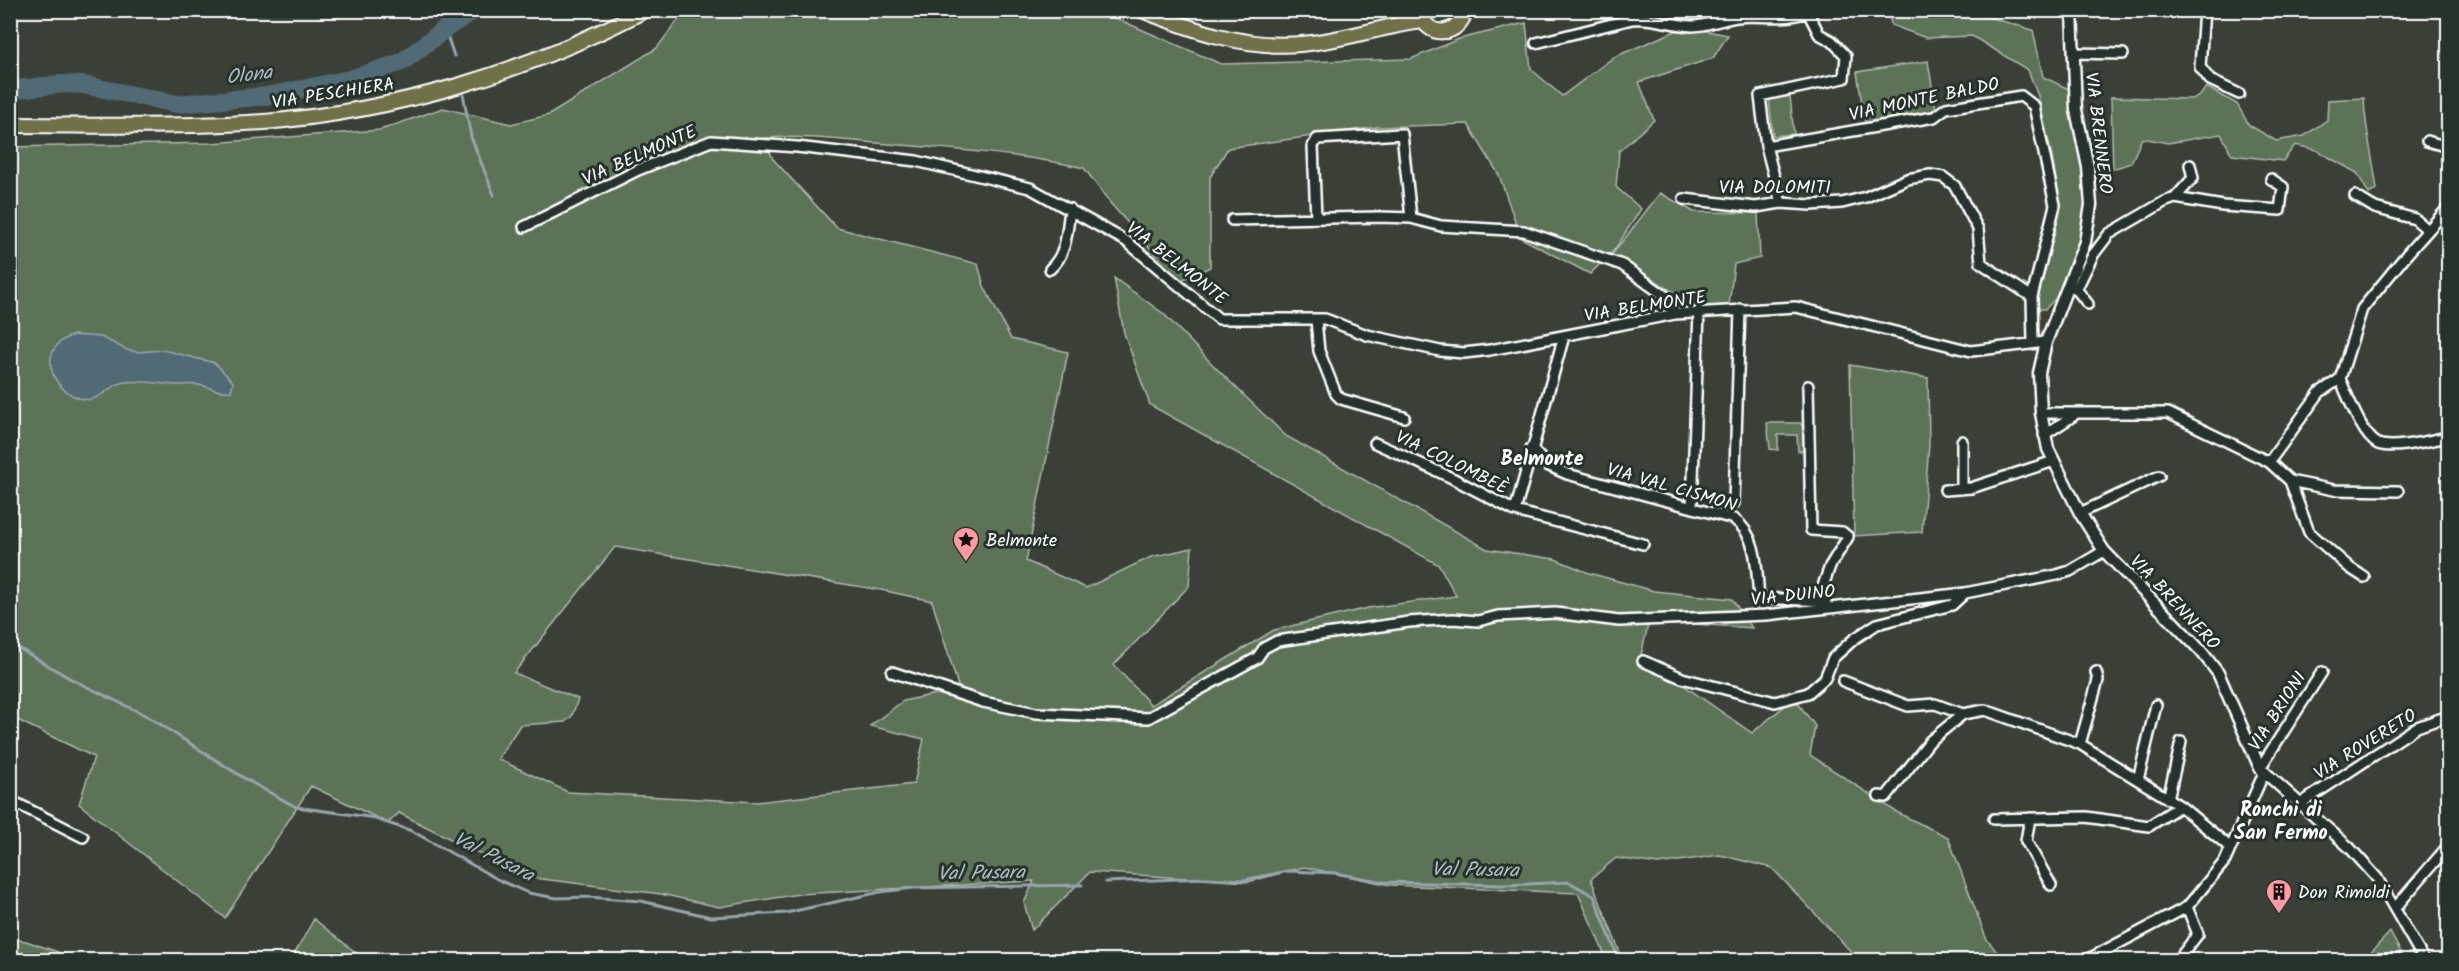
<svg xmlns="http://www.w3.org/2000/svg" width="2459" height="971" viewBox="0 0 2459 971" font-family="Kalam,sans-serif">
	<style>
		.green { fill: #5d7358; stroke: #aeb9ac; stroke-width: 1.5; fill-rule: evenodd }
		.water { fill: #516b76; stroke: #97a6ad; stroke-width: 1.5 }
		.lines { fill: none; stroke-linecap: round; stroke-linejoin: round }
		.stream { stroke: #97a6ad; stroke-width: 3 }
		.river { stroke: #516b76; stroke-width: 18 }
		.minor-casing { stroke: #fff; stroke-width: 14 }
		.tertiary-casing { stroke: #fff; stroke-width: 15 }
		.primary-casing { stroke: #fff; stroke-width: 18 }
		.minor { stroke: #26332d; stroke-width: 9 }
		.tertiary { stroke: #26332d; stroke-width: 10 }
		.primary { stroke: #70704a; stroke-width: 14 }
		.labels { text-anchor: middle; stroke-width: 6; stroke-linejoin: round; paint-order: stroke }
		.street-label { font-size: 18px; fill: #fff; stroke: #26332d }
		.poi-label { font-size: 18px; fill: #fff; stroke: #26332d; text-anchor: start }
		.water-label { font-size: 20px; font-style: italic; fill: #b1bcc1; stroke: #26332d }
		.neighbourhood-label { font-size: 20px; font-weight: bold; fill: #fff; stroke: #26332d }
	</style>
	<rect width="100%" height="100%" fill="#3a4038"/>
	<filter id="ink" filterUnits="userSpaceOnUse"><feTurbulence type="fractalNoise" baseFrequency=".0167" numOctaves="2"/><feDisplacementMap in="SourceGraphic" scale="12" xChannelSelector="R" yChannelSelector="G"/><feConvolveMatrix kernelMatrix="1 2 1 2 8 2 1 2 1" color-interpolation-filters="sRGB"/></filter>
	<g filter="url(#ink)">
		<!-- green -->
		<path class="green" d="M1893 10 1968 11 2033 30 2043 77 2069 89 2083 166 2085 203 2079 242 2057 297 2045 309H2039L2037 295 2060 206 2051 151 2038 96 2028 70 1972 36 1926 38 1891 25 1889 12Z
			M698 11H1099L1221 64 1411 59 1459 39 1526 23 1531 69 1562 96 1614 57 1685 27 1728 35 1713 58 1639 82 1654 120 1619 151 1616 187 1641 209 1615 249 1590 274 1521 238 1499 175 1468 124 1377 127 1228 148 1210 177V267L1179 281 1111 204 1084 168C1019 154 954 149 888 144 848 141 803 135 764 138L773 159 837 228 978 264 984 286 1011 339 1068 352 1026 561 1086 588 1151 557 1192 548 1189 586 1114 665 1151 705 1274 630 1368 608 1456 596 1439 565 1150 405 1124 333 1114 278 1164 314 1217 369 1286 436 1487 549 1555 559 1589 573 1654 591 1732 599 1752 628 1649 621 1639 664 1683 685 1752 733 1794 698 1815 726 1810 755 1898 813 1948 837 1986 938 2003 960H1859L1772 868 1720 855 1658 864 1616 858 1591 879 1623 960H1607L1578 893 1390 885 1304 867 1248 882 1090 872 1032 930 1024 903 1034 881 799 894 719 907 661 894 526 877 399 813 388 823 311 786 225 918 79 804 94 757 11 717 10 147 212 143 380 130 443 108 511 124 549 115 657 48 681 16ZM615 547 881 590 932 601 959 689 903 701 870 726 924 739 914 784 757 802 568 792 498 759 520 725 565 722 572 716 578 699 514 673Z
			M1928 61 1936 110 1865 123 1857 72Z
			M2206 87 2237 104 2249 125 2276 141 2304 136 2327 120 2328 100 2364 98C2365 129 2373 158 2377 189L2369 194 2357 173 2316 150 2295 145 2283 161 2232 155 2221 134 2168 143 2142 138 2131 163 2113 169 2111 97 2192 99 2200 96Z
			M1790 96 1794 134 1773 136 1769 99Z
			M1660 193 1694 212 1758 213 1760 258 1734 264 1729 305 1705 307 1692 304 1623 260 1611 256Z
			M1850 365 1928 378 1929 445 1922 532 1854 536Z
			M1767 423H1800L1803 426 1804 451H1798L1797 435H1778V450L1770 449Z
			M314 919 365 960H302L295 953Z
			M2390 932 2405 960H2364Z
			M11 939 26 941 81 960H11Z"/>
		<!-- water -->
		<path class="water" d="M74 335 101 337 127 350 137 352 163 350 215 363 233 382 231 391C219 393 210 387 199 385 191 384 184 385 176 385 160 384 141 380 125 382 107 385 99 405 79 398 48 388 37 346 74 335Z"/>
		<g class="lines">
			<!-- stream -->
			<path class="stream" d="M445 29 454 56
				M462 88 471 137 494 195
				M10 643 71 679 147 716 247 780 296 807 369 817 412 831 497 879 528 893 557 898 588 897 641 901 711 917 786 913 880 892 914 888 1082 885
				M1105 882 1204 878 1244 880 1288 871 1335 873 1384 882 1505 885 1569 882 1594 896 1619 960
				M1649 960 1781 956 1795 960"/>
			<!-- river -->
			<path class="river" d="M10 90 62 84 84 85 177 104 267 96 350 79 402 62 445 29 475 10"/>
			<defs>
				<path id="minor" d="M2204 10 2200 67 2210 80 2239 94
					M1536 43 1632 19C1653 17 1671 25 1692 26 1706 26 1722 19 1737 17 1761 14 1788 22 1810 10
					M2073 53 2123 54
					M2427 141 2448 147
					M1766 146 1934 117 1946 108 2021 96 2034 106 2055 205 2032 297
					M2355 196 2375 208 2415 219 2428 230
					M2175 198 2193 178 2190 165
					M1684 199 1756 207 1781 203 1811 205 1842 203 1866 197 1907 179 1930 175 1943 177 1955 186 1978 229 1981 263 2032 297 2033 343
					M1781 203 1766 146 1760 96 1844 78 1846 56 1832 41 1819 34 1808 12
					M2448 208 2407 254 2362 309 2340 379C2348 396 2362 436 2378 444 2394 450 2431 440 2448 437
					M1316 218 1313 146 1317 139 1402 134 1411 218
					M1232 220 1380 217 1411 218 1441 226 1524 231 1622 265 1665 296 1675 314
					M524 227 638 170 711 141 797 147 916 161 1030 188 1126 241 1219 319H1325L1367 335 1440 351 1464 353 1490 350 1675 314 1796 307 1971 351 2046 342
					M1050 269C1067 254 1067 231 1070 209
					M2071 287 2077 290 2088 304
					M2076 290 2093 255 2109 234 2164 202 2175 198 2223 206 2280 210 2283 187 2271 179
					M1316 320 1319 351 1336 394 1341 399 1404 417
					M1808 386 1811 530 1842 532 1848 537 1830 566 1824 583 1826 606
					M2041 413H2168L2269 462 2290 481 2309 532 2350 568 2364 577
					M2044 435 2073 416
					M1962 441V489
					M1375 443 1452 478 1515 511 1643 544
					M1531 448 1547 465 1567 474 1734 519C1759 537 1756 570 1759 598L1825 601
					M2269 462 2320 392 2340 379
					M2290 481 2334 490 2398 491
					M1945 490 1971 488 2054 461
					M1734 503 1740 309
					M1692 507 1699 311
					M1515 511 1564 336
					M2080 513 2159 476
					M1643 661 1682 678 1775 702 1808 693 1825 678 1833 658 1854 639 1877 624 1952 605 1964 594
					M892 672 983 702 1036 713 1148 718 1257 658 1264 648 1277 641 1409 622 1453 619 1478 621 1498 616 1555 613 1619 621 1766 615 1965 593 2057 575 2070 571 2104 551
					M1843 681 1908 706 1935 704 1963 714 1985 710 2080 744 2180 806 2231 848
					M2080 744 2098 680 2096 672
					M2260 768 2322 672
					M2138 780 2156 705
					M1879 796 1886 797 1930 741 1963 714
					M2168 799 2181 742
					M10 800 83 837
					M2030 818 2026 841 2051 885
					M1994 819 2086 817 2149 826 2180 806
					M2396 907 2448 846
					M2087 960 2187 907 2225 861 2264 773
					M2178 960 2198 934 2187 907
					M2424 960 2377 878 2350 848 2300 804 2417 727 2448 716
					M2447 960 2448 959"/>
				<path id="tertiary" d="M2072 10 2076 110 2088 167 2091 205 2085 242 2046 342 2039 373 2041 413 2048 449 2080 513 2104 551 2201 651 2218 673 2260 768 2300 804"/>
				<path id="primary" d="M1142 10C1193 30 1245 49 1301 44 1342 41 1382 26 1422 21
					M1420 10C1424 39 1460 38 1465 10
					M10 125C95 125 180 128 264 122 397 111 527 72 645 10"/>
			</defs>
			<!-- minor casing -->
			<use href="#minor" class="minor-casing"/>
			<!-- tertiary casing -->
			<use href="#tertiary" class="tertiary-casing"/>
			<!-- primary casing -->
			<use href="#primary" class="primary-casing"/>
			<!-- minor -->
			<use href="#minor" class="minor"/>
			<!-- tertiary -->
			<use href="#tertiary" class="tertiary"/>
			<!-- primary -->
			<use href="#primary" class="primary"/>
		</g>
	</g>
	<!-- icons -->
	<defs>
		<symbol id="sight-pin" viewBox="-11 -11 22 30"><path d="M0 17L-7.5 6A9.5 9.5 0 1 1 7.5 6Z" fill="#ff9aa2" stroke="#26332d"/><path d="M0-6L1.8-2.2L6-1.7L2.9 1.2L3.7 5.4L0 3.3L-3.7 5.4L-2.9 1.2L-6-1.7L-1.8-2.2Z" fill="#111"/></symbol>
		<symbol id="building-pin" viewBox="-11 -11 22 30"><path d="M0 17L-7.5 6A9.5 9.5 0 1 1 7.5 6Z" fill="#ff9aa2" stroke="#26332d"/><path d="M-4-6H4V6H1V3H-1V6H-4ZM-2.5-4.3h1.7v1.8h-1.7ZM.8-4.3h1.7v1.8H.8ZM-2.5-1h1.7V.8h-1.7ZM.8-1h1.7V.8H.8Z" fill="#111"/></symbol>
	</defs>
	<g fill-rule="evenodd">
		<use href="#sight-pin" x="951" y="525" width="30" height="40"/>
		<use href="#building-pin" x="2264" y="877" width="30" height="40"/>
	</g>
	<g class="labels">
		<!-- street labels -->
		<g class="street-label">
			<text transform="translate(333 93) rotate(-9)" y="6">VIA PESCHIERA</text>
			<text transform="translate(1924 99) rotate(-12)" y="6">VIA MONTE BALDO</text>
			<text transform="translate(2099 133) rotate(83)" y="6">VIA BRENNERO</text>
			<text transform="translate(639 155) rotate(-24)" y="6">VIA BELMONTE</text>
			<text x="1775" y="193">VIA DOLOMITI</text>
			<text transform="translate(1177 263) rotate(38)" y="6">VIA BELMONTE</text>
			<text transform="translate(1645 306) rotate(-9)" y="6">VIA BELMONTE</text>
			<text transform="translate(1452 462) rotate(26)" y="6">VIA COLOMBEÈ</text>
			<text transform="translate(1672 487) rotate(16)" y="6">VIA VAL CISMON</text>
			<text transform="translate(1793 595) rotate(-6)" y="6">VIA DUINO</text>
			<text transform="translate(2175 602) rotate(47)" y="6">VIA BRENNERO</text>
			<text transform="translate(2277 711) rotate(-57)" y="6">VIA BRIONI</text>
			<text transform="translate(2365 744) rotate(-32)" y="6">VIA ROVERETO</text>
		</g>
		<!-- poi labels -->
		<g class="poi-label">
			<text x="986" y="546">Belmonte</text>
			<text x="2298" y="898">Don Rimoldi</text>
		</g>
		<!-- water labels -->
		<g class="water-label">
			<text transform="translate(249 74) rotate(-7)" y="7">Olona</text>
			<text transform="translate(494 856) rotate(27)" y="7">Val Pusara</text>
			<text transform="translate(1475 869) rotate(1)" y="7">Val Pusara</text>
			<text transform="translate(981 872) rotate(-1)" y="7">Val Pusara</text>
		</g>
		<!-- neighbourhood labels -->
		<g class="neighbourhood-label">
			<text x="1542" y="465">Belmonte</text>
			<text x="2281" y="816">Ronchi di<tspan x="2281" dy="23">San Fermo</tspan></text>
		</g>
	</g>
	<!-- margin -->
	<rect width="2459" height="971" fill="none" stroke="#26332d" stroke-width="36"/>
	<rect x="18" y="18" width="2423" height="935" fill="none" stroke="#fff" stroke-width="2" filter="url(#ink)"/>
</svg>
